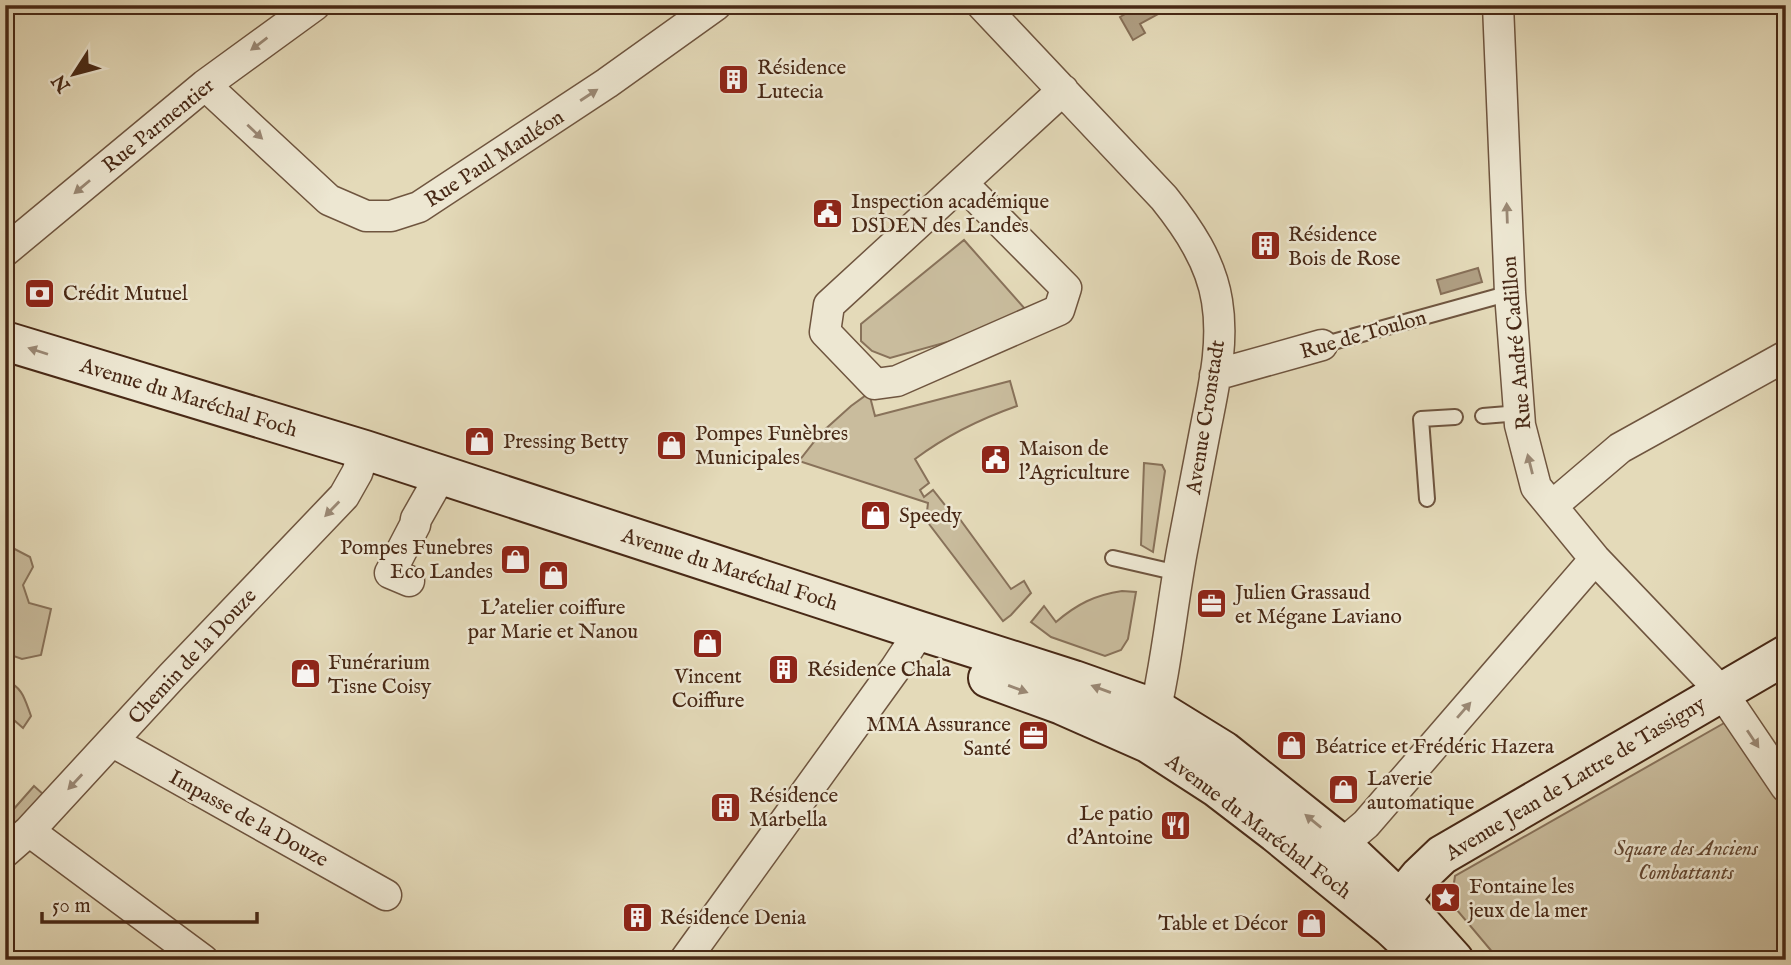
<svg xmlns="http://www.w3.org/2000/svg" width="1791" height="965" viewBox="0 0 1791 965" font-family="'IM FELL English',serif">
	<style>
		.green { fill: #c9bc9d; stroke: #88725a; stroke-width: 2 }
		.water { fill: #af9e82; stroke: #866f57; stroke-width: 2 }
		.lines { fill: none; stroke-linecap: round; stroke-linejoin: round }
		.lane-casing { stroke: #6f553f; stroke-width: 18 }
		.street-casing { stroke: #6f553f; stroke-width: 33 }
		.secondary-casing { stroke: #482916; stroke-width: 42 }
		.lane { stroke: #ede7d2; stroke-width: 14 }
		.street { stroke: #ede7d2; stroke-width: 30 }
		.secondary { stroke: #ede7d2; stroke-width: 38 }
		.oneway { fill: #9a8874 }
		.labels { text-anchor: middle; stroke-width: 5; stroke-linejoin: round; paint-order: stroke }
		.poi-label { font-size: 21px; fill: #482916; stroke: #ede7d2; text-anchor: start }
		.street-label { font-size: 21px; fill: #482916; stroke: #ede7d2 }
		.park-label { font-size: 21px; font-style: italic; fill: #624631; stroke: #ede7d2 }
	</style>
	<rect width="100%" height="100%" fill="#e4dab9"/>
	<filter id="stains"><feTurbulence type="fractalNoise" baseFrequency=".00286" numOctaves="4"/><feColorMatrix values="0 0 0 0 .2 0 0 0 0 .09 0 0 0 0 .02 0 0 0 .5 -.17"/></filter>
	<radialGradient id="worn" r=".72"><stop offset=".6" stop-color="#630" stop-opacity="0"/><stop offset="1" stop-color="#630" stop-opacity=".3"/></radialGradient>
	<!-- green -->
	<path class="green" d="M964 240 1033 318 890 358 872 351 861 341V324Z
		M1010 381 1017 406C980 419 947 435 915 459L929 483 920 490 924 497 933 490 952 514 959 518 1011 589 1024 581 1031 593 1011 615 1003 621 926 520 928 503 799 461 821 433 851 406 869 393 875 416Z
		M1144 463 1162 465 1165 471 1153 552 1141 545Z
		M5 544 30 557 33 567 23 585 29 603 51 609 41 655 22 659 5 653Z
		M1122 591 1136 592 1128 639 1121 650 1105 656 1051 637 1031 622 1044 606 1056 622C1077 604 1095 595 1122 591Z
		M5 680C23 687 25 700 31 716L23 728 7 714 5 715Z
		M1726 722 1786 810V960H1499L1451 903 1455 876Z
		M34 786 44 795 5 836V819Z"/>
	<!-- water -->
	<path class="water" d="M1141 5H1153L1158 14 1140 24 1145 33 1133 40 1120 17Z
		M1478 268 1482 282 1441 294 1437 280Z"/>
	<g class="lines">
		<defs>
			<path id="lane" d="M1322 345 1510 293
				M1483 416 1520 413
				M1427 499 1421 419 1455 417
				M1113 558 1178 573"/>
			<path id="street" d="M982 5 1164 198C1188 228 1211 262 1217 301 1224 343 1214 385 1206 426 1198 468 1190 510 1182 551 1171 611 1166 671 1151 729
				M1498 5 1510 293 1520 425 1536 487 1595 559 1721 691 1786 787
				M205 85 329 200 366 216H391L419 207 607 83 716 5
				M962 183 1066 288 1059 310 897 381 875 384 825 332 829 305 1063 90
				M5 251 205 85 315 5
				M1215 375 1322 345
				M1552 506 1620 448 1786 356
				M409 581 390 573 415 525 416 519 441 475
				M113 742 386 895
				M29 831 203 960
				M5 852 29 831 172 676 344 496 357 473 365 450
				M1326 858 1366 824 1595 559
				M685 960 895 669 920 631"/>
			<path id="secondary" d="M5 341 365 450 920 631 1074 680 1156 709 1224 751 1342 845 1400 900 1454 960
				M988 678 1062 705 1148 743 1216 787 1276 833 1391 927 1420 954
				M1392 924 1400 900 1419 877 1442 855 1786 655"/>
		</defs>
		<!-- lane casing -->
		<use href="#lane" class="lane-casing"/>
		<!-- street casing -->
		<use href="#street" class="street-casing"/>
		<!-- secondary casing -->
		<use href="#secondary" class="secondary-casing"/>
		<!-- lane -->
		<use href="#lane" class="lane"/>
		<!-- street -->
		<use href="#street" class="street"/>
		<!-- secondary -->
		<use href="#secondary" class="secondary"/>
	</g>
	<!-- one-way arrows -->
	<defs><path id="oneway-solid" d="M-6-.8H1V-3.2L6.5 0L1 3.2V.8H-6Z" transform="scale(1.75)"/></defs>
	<g class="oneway">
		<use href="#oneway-solid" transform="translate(259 44) rotate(143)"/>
		<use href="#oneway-solid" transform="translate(589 95) rotate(-33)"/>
		<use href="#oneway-solid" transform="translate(255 132) rotate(43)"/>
		<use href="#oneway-solid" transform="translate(82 187) rotate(140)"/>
		<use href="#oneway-solid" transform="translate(1507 213) rotate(-92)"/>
		<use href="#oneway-solid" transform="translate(38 351) rotate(-162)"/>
		<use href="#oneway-solid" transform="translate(1530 464) rotate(-104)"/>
		<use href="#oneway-solid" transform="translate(332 509) rotate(134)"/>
		<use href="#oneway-solid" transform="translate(1018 689) rotate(20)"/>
		<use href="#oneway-solid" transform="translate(1101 689) rotate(-160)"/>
		<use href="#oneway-solid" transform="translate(1464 710) rotate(-49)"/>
		<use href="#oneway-solid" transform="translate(1753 739) rotate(56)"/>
		<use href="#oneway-solid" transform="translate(75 782) rotate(133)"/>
		<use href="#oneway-solid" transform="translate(1313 821) rotate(-141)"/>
	</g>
	<!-- icons -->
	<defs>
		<symbol id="building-square" viewBox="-11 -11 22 22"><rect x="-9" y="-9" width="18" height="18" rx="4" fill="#8f2418" stroke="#ede7d2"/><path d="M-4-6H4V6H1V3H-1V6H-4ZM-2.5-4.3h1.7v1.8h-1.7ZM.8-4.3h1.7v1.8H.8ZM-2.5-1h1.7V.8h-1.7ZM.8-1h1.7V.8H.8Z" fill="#fff"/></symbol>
		<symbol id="civic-square" viewBox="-11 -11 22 22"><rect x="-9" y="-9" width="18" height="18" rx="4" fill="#8f2418" stroke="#ede7d2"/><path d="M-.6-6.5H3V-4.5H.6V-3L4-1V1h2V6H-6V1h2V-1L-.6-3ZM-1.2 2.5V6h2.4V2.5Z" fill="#fff"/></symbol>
		<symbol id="bank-square" viewBox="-11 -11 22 22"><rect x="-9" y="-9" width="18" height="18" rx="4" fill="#8f2418" stroke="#ede7d2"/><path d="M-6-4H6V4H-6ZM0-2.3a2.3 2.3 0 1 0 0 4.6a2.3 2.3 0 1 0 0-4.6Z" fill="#fff"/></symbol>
		<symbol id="shop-square" viewBox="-11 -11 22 22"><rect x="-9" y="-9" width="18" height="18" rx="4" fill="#8f2418" stroke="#ede7d2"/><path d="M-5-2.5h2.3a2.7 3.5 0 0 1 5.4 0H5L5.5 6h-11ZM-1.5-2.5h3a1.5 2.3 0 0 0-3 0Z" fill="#fff"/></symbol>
		<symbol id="office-square" viewBox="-11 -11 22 22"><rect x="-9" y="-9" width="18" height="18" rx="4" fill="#8f2418" stroke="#ede7d2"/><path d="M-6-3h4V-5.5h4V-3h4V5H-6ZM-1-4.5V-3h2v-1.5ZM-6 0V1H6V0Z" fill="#fff"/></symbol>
		<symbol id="restaurant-square" viewBox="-11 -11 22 22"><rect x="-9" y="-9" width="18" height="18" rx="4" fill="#8f2418" stroke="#ede7d2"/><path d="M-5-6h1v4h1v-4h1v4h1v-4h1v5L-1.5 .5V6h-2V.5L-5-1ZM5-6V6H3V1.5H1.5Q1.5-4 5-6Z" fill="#fff"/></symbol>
		<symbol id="sight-square" viewBox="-11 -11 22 22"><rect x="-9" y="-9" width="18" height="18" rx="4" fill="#8f2418" stroke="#ede7d2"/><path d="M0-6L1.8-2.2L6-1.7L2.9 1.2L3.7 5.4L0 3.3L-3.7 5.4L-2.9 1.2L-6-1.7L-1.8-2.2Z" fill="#fff"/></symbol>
	</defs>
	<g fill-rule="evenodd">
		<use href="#building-square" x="716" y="62" width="35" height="35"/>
		<use href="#civic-square" x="810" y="196" width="35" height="35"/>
		<use href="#building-square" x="1248" y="228" width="35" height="35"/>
		<use href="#bank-square" x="22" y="276" width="35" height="35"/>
		<use href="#shop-square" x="462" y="424" width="35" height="35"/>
		<use href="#shop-square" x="654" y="428" width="35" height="35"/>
		<use href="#civic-square" x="978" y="442" width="35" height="35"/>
		<use href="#shop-square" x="858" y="498" width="35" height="35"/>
		<use href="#shop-square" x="498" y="542" width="35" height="35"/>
		<use href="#shop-square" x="536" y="558" width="35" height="35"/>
		<use href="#office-square" x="1194" y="586" width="35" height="35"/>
		<use href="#shop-square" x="690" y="626" width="35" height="35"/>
		<use href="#building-square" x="766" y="652" width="35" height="35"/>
		<use href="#shop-square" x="288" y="656" width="35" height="35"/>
		<use href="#office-square" x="1016" y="718" width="35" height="35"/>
		<use href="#shop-square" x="1274" y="728" width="35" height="35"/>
		<use href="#shop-square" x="1326" y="772" width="35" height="35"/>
		<use href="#building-square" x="708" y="790" width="35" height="35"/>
		<use href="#restaurant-square" x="1158" y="808" width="35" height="35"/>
		<use href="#sight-square" x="1428" y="880" width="35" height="35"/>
		<use href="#building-square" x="620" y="900" width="35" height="35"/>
		<use href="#shop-square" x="1294" y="906" width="35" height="35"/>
	</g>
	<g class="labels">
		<!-- poi labels -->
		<g class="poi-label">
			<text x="757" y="74">Résidence<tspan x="757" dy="24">Lutecia</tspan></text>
			<text x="851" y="208">Inspection académique<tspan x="851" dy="24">DSDEN des Landes</tspan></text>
			<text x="1288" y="241">Résidence<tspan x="1288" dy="24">Bois de Rose</tspan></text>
			<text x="63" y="300">Crédit Mutuel</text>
			<text x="695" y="440">Pompes Funèbres<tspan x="695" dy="24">Municipales</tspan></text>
			<text x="503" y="448">Pressing Betty</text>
			<text x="1019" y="455">Maison de<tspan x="1019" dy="24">l'Agriculture</tspan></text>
			<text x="899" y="522">Speedy</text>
			<text x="493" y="554" text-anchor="end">Pompes Funebres<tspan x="493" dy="24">Eco Landes</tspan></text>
			<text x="1235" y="599">Julien Grassaud<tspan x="1235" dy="24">et Mégane Laviano</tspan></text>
			<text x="553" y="614" text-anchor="middle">L'atelier coiffure<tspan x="553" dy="24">par Marie et Nanou</tspan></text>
			<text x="328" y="669">Funérarium<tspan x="328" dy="24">Tisne Coisy</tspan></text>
			<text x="807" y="676">Résidence Chala</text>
			<text x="708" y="683" text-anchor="middle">Vincent<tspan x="708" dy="24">Coiffure</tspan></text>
			<text x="1011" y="731" text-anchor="end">MMA Assurance<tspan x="1011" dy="24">Santé</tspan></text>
			<text x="1315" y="753">Béatrice et Frédéric Hazera</text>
			<text x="1367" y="785">Laverie<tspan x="1367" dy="24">automatique</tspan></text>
			<text x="749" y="802">Résidence<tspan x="749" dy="24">Marbella</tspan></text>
			<text x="1153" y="820" text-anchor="end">Le patio<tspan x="1153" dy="24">d'Antoine</tspan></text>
			<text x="1469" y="893">Fontaine les<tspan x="1469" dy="24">jeux de la mer</tspan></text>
			<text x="660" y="924">Résidence Denia</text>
			<text x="1288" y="930" text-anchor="end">Table et Décor</text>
		</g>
		<!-- street labels -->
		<g class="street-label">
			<text transform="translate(158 125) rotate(-39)" y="7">Rue Parmentier</text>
			<text transform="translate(494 158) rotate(-33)" y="7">Rue Paul Mauléon</text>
			<text transform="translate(1363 334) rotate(-16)" y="7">Rue de Toulon</text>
			<text transform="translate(1516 343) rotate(-95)" y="7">Rue André Cadillon</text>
			<text transform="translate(189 397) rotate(17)" y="7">Avenue du Maréchal Foch</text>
			<text transform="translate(1205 417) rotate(-81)" y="7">Avenue Cronstadt</text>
			<text transform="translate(730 569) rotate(18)" y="7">Avenue du Maréchal Foch</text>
			<text transform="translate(192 656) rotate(-47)" y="7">Chemin de la Douze</text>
			<text transform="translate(1575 778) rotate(-31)" y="7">Avenue Jean de Lattre de Tassigny</text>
			<text transform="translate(249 818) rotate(29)" y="7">Impasse de la Douze</text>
			<text transform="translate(1259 826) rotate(37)" y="7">Avenue du Maréchal Foch</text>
		</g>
		<!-- park labels -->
		<g class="park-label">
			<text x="1686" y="855">Square des Anciens<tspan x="1686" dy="24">Combattants</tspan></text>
		</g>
	</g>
	<!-- margin -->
	<rect width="1791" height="965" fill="none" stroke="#e4dab9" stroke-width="28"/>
	<rect x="7" y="7" width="1777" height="951" fill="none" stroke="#482916" stroke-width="3.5"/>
	<rect x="14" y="14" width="1763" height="937" fill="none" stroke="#482916" stroke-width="2"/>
	<!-- north arrow -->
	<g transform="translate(74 74) rotate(234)" stroke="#ede7d2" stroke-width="5" paint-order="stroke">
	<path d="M0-5L12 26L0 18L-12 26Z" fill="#482916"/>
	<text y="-10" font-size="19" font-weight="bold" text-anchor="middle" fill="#482916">N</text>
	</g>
	<!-- scale -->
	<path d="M42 912v10h215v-10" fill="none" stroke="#482916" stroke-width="3.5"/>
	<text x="52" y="912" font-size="21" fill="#482916" stroke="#ede7d2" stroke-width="5" paint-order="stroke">50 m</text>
	<rect width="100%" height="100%" filter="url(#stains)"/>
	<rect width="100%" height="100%" fill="url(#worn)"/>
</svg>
